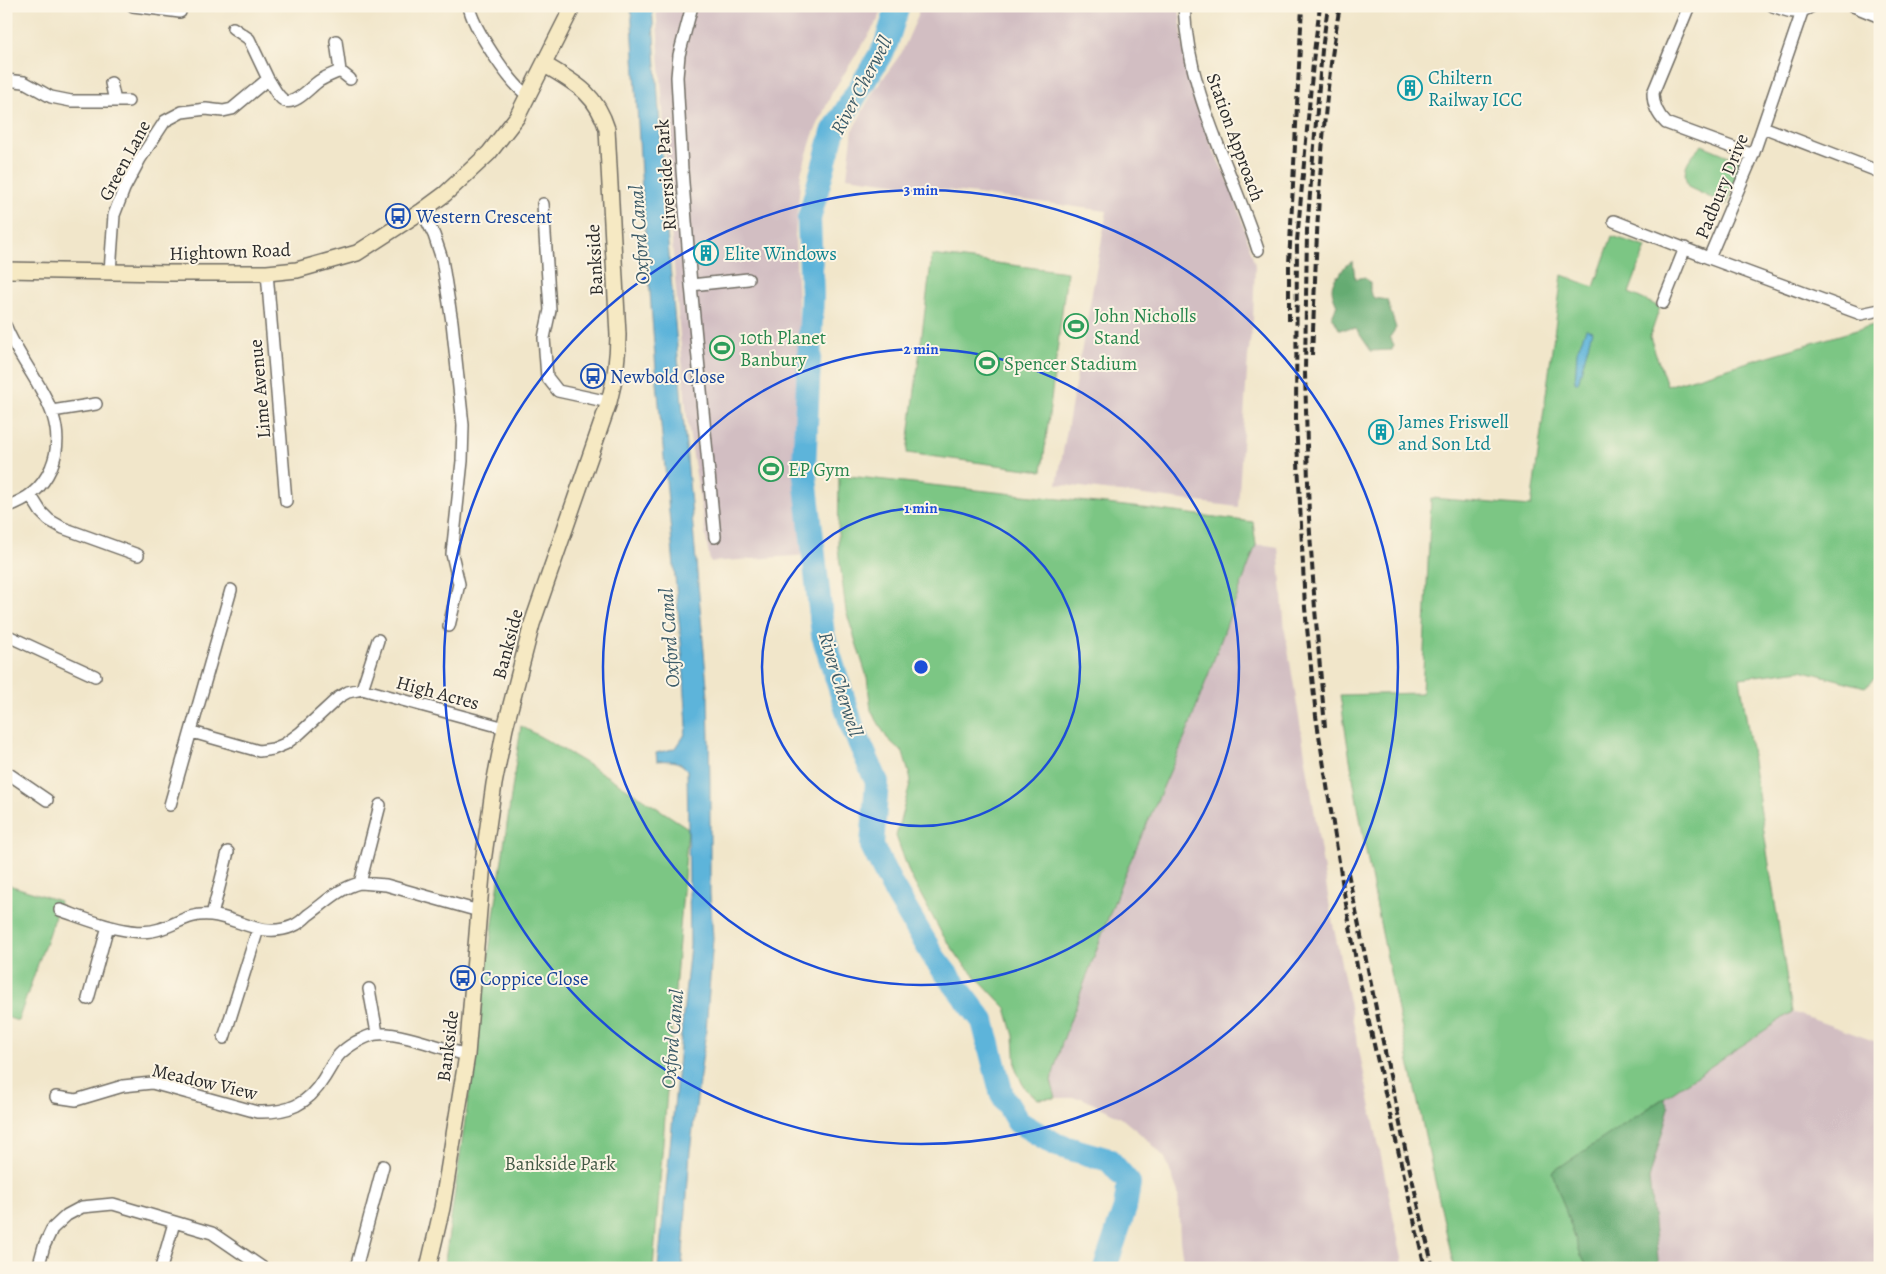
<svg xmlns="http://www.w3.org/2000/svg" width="1886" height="1274" viewBox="0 0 1886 1274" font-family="Alegreya,serif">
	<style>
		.industrial { fill: #d2bec2 }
		.green { fill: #7cc684; stroke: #547858 }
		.forest { fill: #65ab72; stroke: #486b4e }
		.water { fill: #5db4da; stroke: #447082 }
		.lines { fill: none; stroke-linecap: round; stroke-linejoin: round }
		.river { stroke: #5db4da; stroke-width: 24 }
		.street-casing { stroke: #706c63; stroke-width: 14 }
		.secondary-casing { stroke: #706c63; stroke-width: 18 }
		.street { stroke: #fff; stroke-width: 11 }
		.secondary { stroke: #f6e9c3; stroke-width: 15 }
		.rail { stroke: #2b2b2b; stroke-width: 4; stroke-dasharray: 8 4; stroke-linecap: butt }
		.ring { fill: none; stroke: #1d4ed8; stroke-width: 2.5 }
		.labels { text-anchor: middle; stroke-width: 4; stroke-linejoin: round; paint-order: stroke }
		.culture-label { font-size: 19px; fill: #0d838f; stroke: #fcf5e5; text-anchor: start }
		.street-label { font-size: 19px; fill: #2b2b2b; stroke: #fcf5e5 }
		.transit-label { font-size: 19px; fill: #164399; stroke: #fcf5e5; text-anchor: start }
		.leisure-label { font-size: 19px; fill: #27864d; stroke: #fcf5e5; text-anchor: start }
		.park-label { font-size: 19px; fill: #435a46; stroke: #fcf5e5 }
		.water-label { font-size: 20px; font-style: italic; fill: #3c5b68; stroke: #fcf5e5 }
		.centre { fill: #1d4ed8; stroke: #fcf5e5; stroke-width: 2.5 }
		.ring-label { font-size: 15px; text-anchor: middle; font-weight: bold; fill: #1d4ed8; stroke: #fcf5e5; stroke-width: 4; stroke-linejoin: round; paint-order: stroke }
	</style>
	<rect width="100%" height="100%" fill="#fcf5e5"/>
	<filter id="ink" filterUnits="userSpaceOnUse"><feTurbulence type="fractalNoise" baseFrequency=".02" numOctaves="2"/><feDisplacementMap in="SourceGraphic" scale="10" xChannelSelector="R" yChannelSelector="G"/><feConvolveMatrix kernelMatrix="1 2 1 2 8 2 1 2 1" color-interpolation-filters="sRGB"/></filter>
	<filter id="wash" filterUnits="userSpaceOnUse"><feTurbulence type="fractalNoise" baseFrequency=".0096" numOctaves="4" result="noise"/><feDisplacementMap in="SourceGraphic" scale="20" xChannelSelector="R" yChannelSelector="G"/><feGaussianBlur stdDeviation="1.12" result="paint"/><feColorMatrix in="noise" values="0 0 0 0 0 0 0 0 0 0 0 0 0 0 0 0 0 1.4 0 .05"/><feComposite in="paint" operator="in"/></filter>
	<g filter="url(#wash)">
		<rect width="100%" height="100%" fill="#f1e6ca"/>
		<!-- industrial -->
		<path class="industrial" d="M656 6H883L878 20 832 93 813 135 801 173 795 236 809 555 710 562 687 418 671 231Z
			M918 6H1179L1186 72 1196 105 1215 154 1234 193 1255 265 1253 319 1248 357 1238 507 1057 484 1107 211 847 177 853 129 872 94 902 52 918 16Z
			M1256 545H1266L1278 547 1285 631 1331 914 1404 1268H1184L1180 1240 1178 1192 1165 1158 1149 1141 1120 1117 1082 1098H1056L1051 1081 1062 1043 1123 878 1186 735Z
			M1792 1012 1880 1043V1268H1591L1552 1172Z"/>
		<!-- green -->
		<path class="green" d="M1702 145 1743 162 1726 205 1688 187C1681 167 1688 159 1702 145Z
			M1612 236 1646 247 1629 293 1660 307 1650 337 1667 386 1880 323V674L1865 687 1801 670 1740 678 1792 1012 1553 1172 1581 1255 1588 1268H1454C1413 1077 1368 888 1340 695L1422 693 1431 498 1531 506 1562 275 1594 287Z
			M932 255 1067 272 1042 471 907 453Z
			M839 475 1152 509 1253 522 1256 545 1186 735 1123 878 1062 1043 1051 1081 1056 1098 1038 1099 1025 1089 1016 1070 1014 1036 1006 1008 962 962 942 934 910 875 896 836 911 780 903 753 887 738 871 710 867 677 846 611 838 548Z
			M521 726C578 757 633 792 688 828L653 1268H444Z
			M6 882 12 886 60 901 18 1021 6 1017Z"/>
		<!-- forest -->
		<path class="forest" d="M1353 261 1355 279 1365 277 1370 282V292L1374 298 1387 300 1396 328 1390 337 1394 345 1392 350 1371 351 1356 329H1339L1332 316 1337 305C1332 294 1329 286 1337 276H1339L1345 266Z
			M1664 1098 1669 1108 1649 1179 1659 1268H1588L1581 1255 1552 1172Z"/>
		<!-- water -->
		<path class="water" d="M631 6H652L667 232 708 697 710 783V894L713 938 706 1030 690 1151 682 1268H658L690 945 687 770C680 760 668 760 657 761L656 753 673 749 678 745 684 736 687 726 683 663 657 382 642 190Z
			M1586 329 1592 331 1578 383H1575L1577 351Z"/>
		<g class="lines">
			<!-- river -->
			<path class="river" d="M898 6 885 47 833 132 809 219 812 296 804 468 823 635 852 726 877 782 872 846 892 886 935 959 983 1021 1002 1095 1018 1122 1057 1145 1109 1160 1129 1183 1125 1208 1105 1268"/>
		</g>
	</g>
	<g filter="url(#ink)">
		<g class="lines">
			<defs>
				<path id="street" d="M133 6 180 12
					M469 6C472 26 511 86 529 96
					M692 6 679 55 677 77 682 170 691 285 748 279
					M1184 6C1188 95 1231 167 1258 250
					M1689 6 1653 93C1653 105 1657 114 1666 123L1753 155
					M1773 6C1790 12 1796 16 1812 6
					M1853 6 1880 17
					M1802 12 1753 155 1709 258 1861 314 1880 310
					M233 28 249 39 268 79
					M336 41 340 71
					M6 80 24 82 51 97 71 101H128
					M111 83 115 101
					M1763 127 1880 172
					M543 204 550 310 544 338 547 377 558 391 609 402
					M422 211 434 235 442 259 452 322 463 425 462 461 452 554 459 584 449 626
					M1614 221 1709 258
					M110 272 114 215 124 189 140 159 165 121 182 112 206 109 223 111 232 109 268 79C273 86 277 97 285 101 296 105 310 87 319 81 325 77 333 74 340 71L350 79
					M267 273 286 501
					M691 285 715 537
					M1663 303 1685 248
					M6 327C24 373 74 414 51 468 41 490 28 499 6 507
					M52 411 96 404
					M31 496 41 512 49 520 63 528 138 555
					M6 635 95 676
					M362 689 378 640
					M192 732 259 751 273 749 285 744 300 733 339 697 348 692 362 689 505 728
					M6 772 47 800
					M170 805 231 590
					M360 883 386 885 479 911
					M60 910C87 919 132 939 160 929 180 923 188 913 211 915 239 918 262 939 293 926 298 924 304 919 308 915 325 903 339 888 360 883L380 805
					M212 915 228 852
					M369 989 377 1033
					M88 999 108 926
					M224 1038 258 929
					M56 1097 76 1100 123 1086 152 1083 257 1112C288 1113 308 1105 324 1078 336 1059 336 1054 356 1042 363 1039 370 1034 378 1034 399 1032 444 1049 467 1055
					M38 1268 44 1246 52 1229 67 1215 82 1207 113 1204 212 1233 263 1268
					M161 1268 174 1223
					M356 1268 383 1166"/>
				<path id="secondary" d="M6 270 167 273H267L297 270 357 253 422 211 445 194 489 153 517 117 573 6
					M428 1268 442 1208 467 1055 483 862 494 784 505 728 532 624 609 402C615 379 618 358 618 335L607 129C596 93 575 83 545 65"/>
			</defs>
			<!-- street casing -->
			<use href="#street" class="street-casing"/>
			<!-- secondary casing -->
			<use href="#secondary" class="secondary-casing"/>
			<!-- street -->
			<use href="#street" class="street"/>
			<!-- secondary -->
			<use href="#secondary" class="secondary"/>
			<!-- rail -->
			<path class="rail" d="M1320 6 1314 52 1297 241 1296 420 1305 608 1316 716 1343 887 1360 983 1425 1268
				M1289 321V264L1302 6
				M1312 355C1317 238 1319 121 1340 6
				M1325 727 1315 609 1309 518 1305 373 1307 230 1322 50 1328 6
				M1348 873 1406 1153 1433 1268"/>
		</g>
	</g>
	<!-- distance rings -->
	<g class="ring">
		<circle cx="921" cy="667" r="159"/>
		<circle cx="921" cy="667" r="318"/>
		<circle cx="921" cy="667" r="477"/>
	</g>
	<!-- icons -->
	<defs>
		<symbol id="building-ring" viewBox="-11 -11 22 22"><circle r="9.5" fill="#fcf5e5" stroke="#0f9aa8" stroke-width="1.5"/><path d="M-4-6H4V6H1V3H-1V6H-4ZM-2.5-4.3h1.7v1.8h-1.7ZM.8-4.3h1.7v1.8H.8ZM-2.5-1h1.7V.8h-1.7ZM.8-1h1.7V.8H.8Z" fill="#0f9aa8"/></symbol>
		<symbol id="bus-ring" viewBox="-11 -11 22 22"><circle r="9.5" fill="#fcf5e5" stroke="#1a4fb4" stroke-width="1.5"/><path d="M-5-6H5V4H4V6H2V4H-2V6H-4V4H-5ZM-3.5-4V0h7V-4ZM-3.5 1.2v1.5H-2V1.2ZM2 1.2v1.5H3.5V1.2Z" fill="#1a4fb4"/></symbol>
		<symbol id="stadium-ring" viewBox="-11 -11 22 22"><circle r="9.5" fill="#fcf5e5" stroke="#2e9e5b" stroke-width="1.5"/><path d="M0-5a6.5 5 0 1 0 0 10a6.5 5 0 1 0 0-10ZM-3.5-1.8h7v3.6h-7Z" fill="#2e9e5b"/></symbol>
	</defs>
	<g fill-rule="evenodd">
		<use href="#building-ring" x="1396" y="74" width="28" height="28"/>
		<use href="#bus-ring" x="384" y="202" width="28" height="28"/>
		<use href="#building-ring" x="692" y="239" width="28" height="28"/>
		<use href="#stadium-ring" x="1062" y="312" width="28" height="28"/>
		<use href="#stadium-ring" x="708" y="334" width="28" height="28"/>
		<use href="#stadium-ring" x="973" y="349" width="28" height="28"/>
		<use href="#bus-ring" x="579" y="362" width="28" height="28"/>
		<use href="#building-ring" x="1367" y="418" width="28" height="28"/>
		<use href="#stadium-ring" x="757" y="455" width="28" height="28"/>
		<use href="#bus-ring" x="449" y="964" width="28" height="28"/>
	</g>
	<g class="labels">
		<!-- culture labels -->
		<g class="culture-label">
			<text x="1428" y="84">Chiltern<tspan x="1428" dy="22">Railway ICC</tspan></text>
			<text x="724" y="260">Elite Windows</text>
			<text x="1398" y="428">James Friswell<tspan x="1398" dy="22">and Son Ltd</tspan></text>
		</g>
		<!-- street labels -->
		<g class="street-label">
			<text transform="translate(1236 137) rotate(70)" y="7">Station Approach</text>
			<text transform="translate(124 160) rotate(-62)" y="7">Green Lane</text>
			<text transform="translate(665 175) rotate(-94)" y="7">Riverside Park</text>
			<text transform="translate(1721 186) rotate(-68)" y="7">Padbury Drive</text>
			<text transform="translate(230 251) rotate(-2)" y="7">Hightown Road</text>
			<text transform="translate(594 260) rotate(-93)" y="7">Bankside</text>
			<text transform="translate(259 389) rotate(-95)" y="7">Lime Avenue</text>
			<text transform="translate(507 644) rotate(-75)" y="7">Bankside</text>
			<text transform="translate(438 692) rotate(15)" y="7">High Acres</text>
			<text transform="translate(447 1046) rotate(-83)" y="7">Bankside</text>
			<text transform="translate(205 1081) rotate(13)" y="7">Meadow View</text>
		</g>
		<!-- transit labels -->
		<g class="transit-label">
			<text x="416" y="223">Western Crescent</text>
			<text x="610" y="383">Newbold Close</text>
			<text x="480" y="985">Coppice Close</text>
		</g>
		<!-- leisure labels -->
		<g class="leisure-label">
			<text x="1094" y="322">John Nicholls<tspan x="1094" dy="22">Stand</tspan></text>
			<text x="740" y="344">10th Planet<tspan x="740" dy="22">Banbury</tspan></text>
			<text x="1004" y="370">Spencer Stadium</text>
			<text x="788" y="476">EP Gym</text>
		</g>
		<!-- park labels -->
		<g class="park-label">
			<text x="560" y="1170">Bankside Park</text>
		</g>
		<!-- water labels -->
		<g class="water-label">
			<text transform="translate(861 85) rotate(-62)" y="7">River Cherwell</text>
			<text transform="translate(639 235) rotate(-94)" y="7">Oxford Canal</text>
			<text transform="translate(669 638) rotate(-94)" y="7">Oxford Canal</text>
			<text transform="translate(841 684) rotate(73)" y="7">River Cherwell</text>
			<text transform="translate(672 1039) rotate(-85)" y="7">Oxford Canal</text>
		</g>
	</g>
	<circle cx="921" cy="667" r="8" class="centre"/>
	<g class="ring-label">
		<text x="921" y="195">3 min</text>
		<text x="921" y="354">2 min</text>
		<text x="921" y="513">1 min</text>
	</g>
	<!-- margin -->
	<rect width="1886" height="1274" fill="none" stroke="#fcf5e5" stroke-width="25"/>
</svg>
